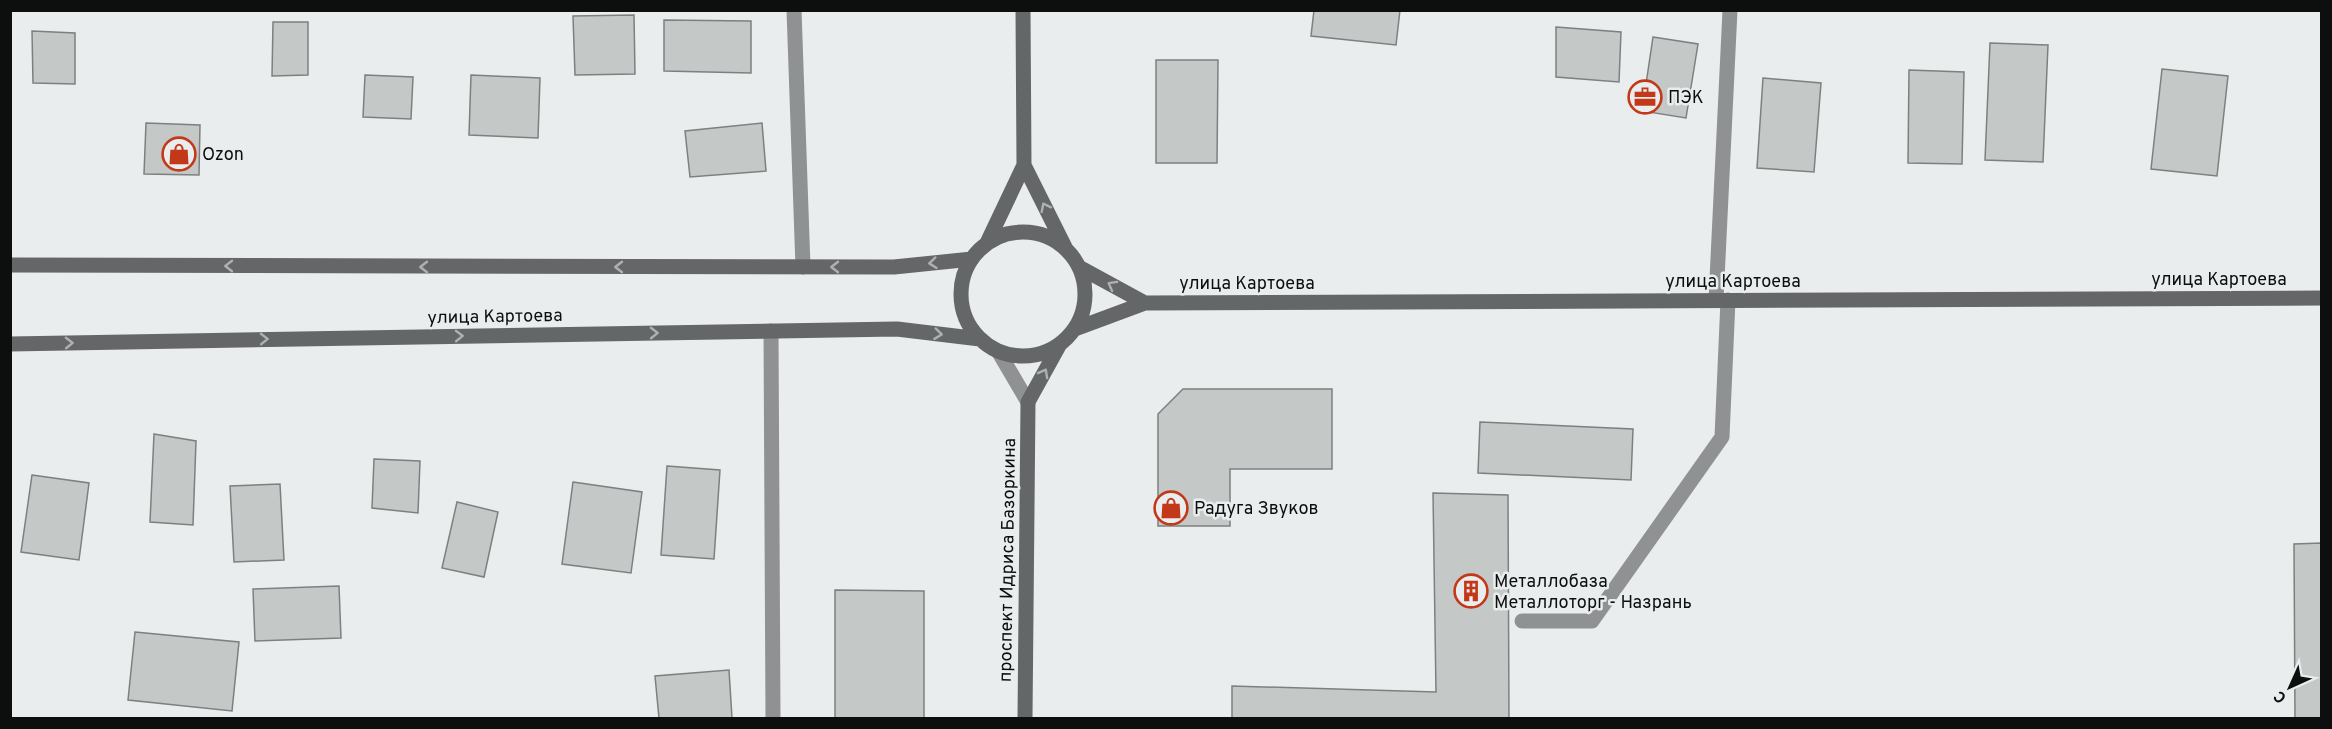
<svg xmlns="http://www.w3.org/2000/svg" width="2332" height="729" viewBox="0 0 2332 729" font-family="Overpass,sans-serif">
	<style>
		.building { fill: #c4c8c7; stroke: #7d807f; stroke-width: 1.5 }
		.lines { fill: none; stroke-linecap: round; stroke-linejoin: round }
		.service { stroke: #909192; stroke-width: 15 }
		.tertiary { stroke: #909192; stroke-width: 15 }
		.secondary { stroke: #656668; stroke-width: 15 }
		.oneway { stroke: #aeb0b2 }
		.labels { text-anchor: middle; stroke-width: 5; stroke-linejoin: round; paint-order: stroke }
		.poi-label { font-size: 18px; fill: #0d0e0e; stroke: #e9edee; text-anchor: start }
		.street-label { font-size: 18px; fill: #0d0e0e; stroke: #e9edee }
	</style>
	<rect width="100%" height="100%" fill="#e9edee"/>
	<!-- building -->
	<path class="building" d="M1314 10H1400L1396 45 1311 36Z
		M634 15 635 74 575 75 573 16Z
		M664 20 751 21V73L664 71Z
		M273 22H308V75L272 76Z
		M1556 27 1621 32 1619 82 1556 77Z
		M32 31 75 33V84L33 83Z
		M1653 37 1698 44 1686 118 1642 111Z
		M1990 43 2048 45 2043 162 1985 160Z
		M1156 60H1218L1217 163H1156Z
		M2162 69 2228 76 2217 176 2151 169Z
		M1909 70 1964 72 1962 164 1908 163Z
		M365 75 413 77 411 119 363 117Z
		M471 75 540 78 538 138 469 135Z
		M1763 78 1821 83 1814 172 1757 168Z
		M146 123 200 125 199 175 144 174Z
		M762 123 766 171 690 177 685 131Z
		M1183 389H1332V469H1230V526H1158V414Z
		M1480 422 1633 429 1631 480 1478 473Z
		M154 434 196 441 193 525 150 522Z
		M374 459 420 461 418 513 372 508Z
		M667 466 720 470 714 559 661 555Z
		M32 475 89 483 79 560 21 552Z
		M573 482 642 492 631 573 562 564Z
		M280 484 284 560 234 562 230 486Z
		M1433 493 1508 495 1509 718H1232V686L1436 692Z
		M457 502 498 512 484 577 442 568Z
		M2322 543V718H2295L2294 544Z
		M339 586 341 638 255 641 253 589Z
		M835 590 924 591V718H835Z
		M135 632 239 642 232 711 128 700Z
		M729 670 732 718H659L655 676Z"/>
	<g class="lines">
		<!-- service -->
		<path class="service" d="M794 10 803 267
			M1716 300 1730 10
			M771 331 773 718
			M1522 621H1592L1722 437 1728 300"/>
		<!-- tertiary -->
		<path class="tertiary" d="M998 351 1028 402"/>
		<!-- secondary -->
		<path class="secondary" d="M1023 10 1024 165 1065 247
			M961 294a62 62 0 1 1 124 0a62 62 0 1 1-124 0Z
			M987 243 1024 165
			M10 265 894 267 972 259
			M1079 267 1145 303
			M1075 329 1145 303 2322 298
			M10 344 897 329 980 339
			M1025 718 1028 402 1060 344"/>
	</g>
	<!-- one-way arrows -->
	<defs><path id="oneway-chevron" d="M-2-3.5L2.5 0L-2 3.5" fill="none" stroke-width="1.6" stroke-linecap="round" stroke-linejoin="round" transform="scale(1.5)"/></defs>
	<g class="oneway">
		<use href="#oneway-chevron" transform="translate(1045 207) rotate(-117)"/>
		<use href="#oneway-chevron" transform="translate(933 263) rotate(174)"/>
		<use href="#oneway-chevron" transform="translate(229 266) rotate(-180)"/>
		<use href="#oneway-chevron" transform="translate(424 267) rotate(-180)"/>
		<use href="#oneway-chevron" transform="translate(619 267) rotate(-180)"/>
		<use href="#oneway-chevron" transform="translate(835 267) rotate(180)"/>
		<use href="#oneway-chevron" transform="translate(1112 285) rotate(-151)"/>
		<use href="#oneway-chevron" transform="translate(654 333) rotate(-1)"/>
		<use href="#oneway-chevron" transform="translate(938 334) rotate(7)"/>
		<use href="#oneway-chevron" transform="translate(459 336) rotate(-1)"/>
		<use href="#oneway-chevron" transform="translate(264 339) rotate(-1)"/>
		<use href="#oneway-chevron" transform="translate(69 343) rotate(-1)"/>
		<use href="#oneway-chevron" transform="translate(1044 373) rotate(-61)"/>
	</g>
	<!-- icons -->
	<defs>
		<symbol id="office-ring" viewBox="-11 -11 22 22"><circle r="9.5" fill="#e9edee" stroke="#c23818" stroke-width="1.5"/><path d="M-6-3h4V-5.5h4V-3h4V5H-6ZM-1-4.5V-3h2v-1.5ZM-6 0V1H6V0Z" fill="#c23818"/></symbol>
		<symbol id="shop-ring" viewBox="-11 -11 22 22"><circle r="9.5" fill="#e9edee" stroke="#c23818" stroke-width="1.5"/><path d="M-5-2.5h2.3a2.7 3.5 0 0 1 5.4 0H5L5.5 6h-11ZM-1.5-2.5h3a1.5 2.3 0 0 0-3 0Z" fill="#c23818"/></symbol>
		<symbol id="building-ring" viewBox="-11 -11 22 22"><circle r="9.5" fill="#e9edee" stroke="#c23818" stroke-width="1.5"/><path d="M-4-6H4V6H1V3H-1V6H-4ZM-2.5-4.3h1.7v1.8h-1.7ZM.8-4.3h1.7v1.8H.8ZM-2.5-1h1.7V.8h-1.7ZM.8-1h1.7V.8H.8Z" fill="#c23818"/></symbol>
	</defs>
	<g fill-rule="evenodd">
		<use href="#office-ring" x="1626" y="78" width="38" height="38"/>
		<use href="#shop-ring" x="160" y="135" width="38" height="38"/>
		<use href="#shop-ring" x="1152" y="489" width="38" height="38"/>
		<use href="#building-ring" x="1452" y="572" width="38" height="38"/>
	</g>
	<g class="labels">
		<!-- poi labels -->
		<g class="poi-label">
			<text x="1668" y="103">ПЭК</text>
			<text x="202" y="160">Ozon</text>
			<text x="1194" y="514">Радуга Звуков</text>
			<text x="1494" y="587">Металлобаза<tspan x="1494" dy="21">Металлоторг - Назрань</tspan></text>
		</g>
		<!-- street labels -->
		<g class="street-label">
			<text x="2219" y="285">улица Картоева</text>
			<text x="1733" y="287">улица Картоева</text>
			<text x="1247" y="289">улица Картоева</text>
			<text transform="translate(495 316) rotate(-1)" y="6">улица Картоева</text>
			<text transform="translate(1007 560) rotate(-89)" y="6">проспект Идриса Базоркина</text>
		</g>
	</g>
	<!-- border -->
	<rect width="2332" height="729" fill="none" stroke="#0d0e0e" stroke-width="24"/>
	<!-- north arrow -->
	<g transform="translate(2290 687) rotate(225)" stroke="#e9edee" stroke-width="4.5" paint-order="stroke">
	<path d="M0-4.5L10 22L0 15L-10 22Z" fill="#0d0e0e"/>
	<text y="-9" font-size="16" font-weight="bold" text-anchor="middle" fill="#0d0e0e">С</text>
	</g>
</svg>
